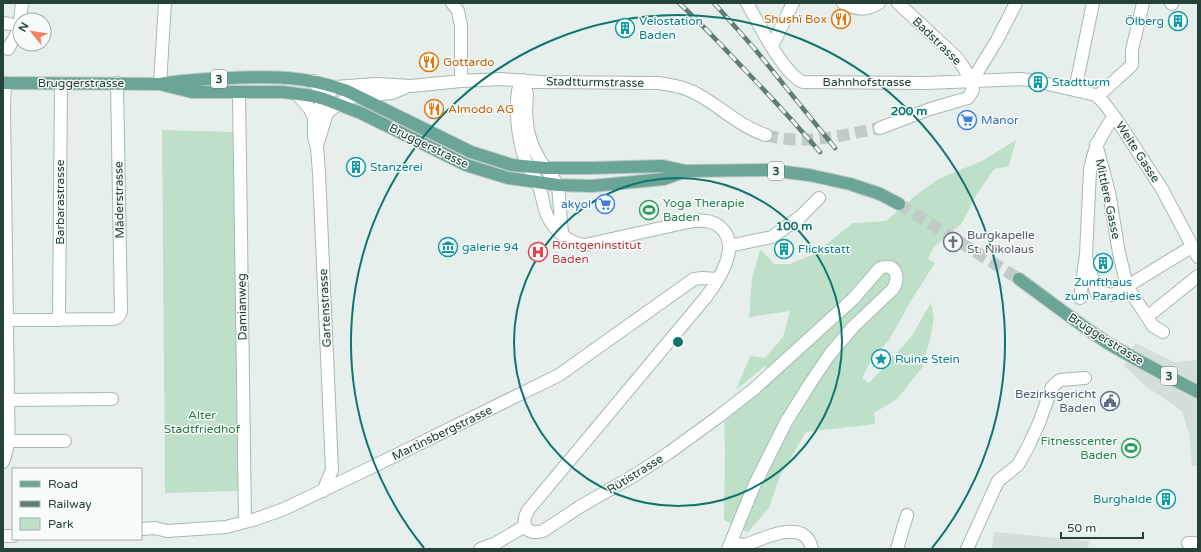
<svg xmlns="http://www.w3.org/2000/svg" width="1201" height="552" viewBox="0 0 1201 552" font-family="'Varela Round',sans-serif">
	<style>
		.built { fill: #d4dfda }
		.green { fill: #bfe0c8 }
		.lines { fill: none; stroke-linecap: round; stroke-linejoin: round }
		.minor-tunnel { stroke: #bfccc8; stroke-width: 12; stroke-dasharray: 12 6; stroke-linecap: butt }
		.major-tunnel { stroke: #bfccc8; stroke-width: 12; stroke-dasharray: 12 6; stroke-linecap: butt }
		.minor-casing { stroke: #a8b8b2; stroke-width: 14 }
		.major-casing { stroke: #c2cac8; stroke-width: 14 }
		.minor { stroke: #fff; stroke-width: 12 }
		.major { stroke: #6aa596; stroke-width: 12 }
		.rail-casing { stroke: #5f7d75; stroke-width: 4.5 }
		.rail { stroke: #f7fbf9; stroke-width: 3; stroke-dasharray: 9; stroke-linecap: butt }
		.ring { fill: none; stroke: #0f766e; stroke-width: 2 }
		.labels { text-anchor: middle; stroke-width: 3; stroke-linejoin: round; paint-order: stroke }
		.shield { fill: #f7fbf9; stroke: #637a73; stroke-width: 1 }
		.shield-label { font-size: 11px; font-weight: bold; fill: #24423a }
		.food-label { font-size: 12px; fill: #c56008; stroke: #f7fbf9; text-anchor: start }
		.culture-label { font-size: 12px; fill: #0d838f; stroke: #f7fbf9; text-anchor: start }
		.street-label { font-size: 12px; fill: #24423a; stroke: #f7fbf9 }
		.shop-label { font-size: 12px; fill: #366cbe; stroke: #f7fbf9; text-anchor: start }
		.leisure-label { font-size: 12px; fill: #27864d; stroke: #f7fbf9; text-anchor: start }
		.worship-label { font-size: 12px; fill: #5b616d; stroke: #f7fbf9; text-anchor: start }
		.health-label { font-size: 12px; fill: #be3a42; stroke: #f7fbf9; text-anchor: start }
		.service-label { font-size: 12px; fill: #4e5e75; stroke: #f7fbf9; text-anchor: end }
		.park-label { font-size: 12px; fill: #2d7a4b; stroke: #f7fbf9 }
		.centre { fill: #0f766e; stroke: #f7fbf9; stroke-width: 2 }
		.ring-label { font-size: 12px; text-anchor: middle; font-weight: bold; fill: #0f766e; stroke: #f7fbf9; stroke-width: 3; stroke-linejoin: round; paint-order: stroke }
	</style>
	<rect width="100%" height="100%" fill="#e6efeb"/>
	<!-- built -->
	<path class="built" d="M1135 343 1174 362 1198 360V466H1192L1189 435 1182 411 1143 384 1124 366Z
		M994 532 1089 541 1088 549H992Z"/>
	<!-- green -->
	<path class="green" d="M162 130 235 132 241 491 165 493Z
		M1016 140 1009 166 994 169 977 194 962 223 934 247 928 259 935 263 910 302 902 317 889 340 871 360 862 378 869 383 875 377 911 337 931 303 934 318 930 339 922 368 897 399 874 413 875 424 806 432 780 476 769 508 748 532 724 520 725 449 724 422 781 369 764 367 736 390 750 356 765 358 783 337 790 311 749 317 752 279 760 250 764 253 774 264H790L814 254 853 223 886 221 915 196 938 179 982 161Z"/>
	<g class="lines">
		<!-- minor-tunnel -->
		<path class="minor-tunnel" d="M1029 80 1048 84
			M766 135C804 146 842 135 880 128"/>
		<!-- major-tunnel -->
		<path class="major-tunnel" d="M899 204 1019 279"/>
		<defs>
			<path id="minor" d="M452 3 458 11 461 26V81
				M747 3C758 22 783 74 803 82L927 83 1021 79 1029 80
				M843 3C857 10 865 11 879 3
				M1171 3 1172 4
				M20 20 22 3
				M3 23 10 24
				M772 46 793 3
				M8 49 19 30 20 23
				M523 80C521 84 519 87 518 91 515 110 518 141 525 159 528 167 534 175 538 183 541 192 543 201 545 210 550 226 568 244 585 245L688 222C699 220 711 219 720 227 742 245 719 280 706 297L529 509C520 523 525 536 543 531L581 506 635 475 670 452 718 417 754 389 853 299 880 268C896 262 900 277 893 289L853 327 830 354 811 382 786 422 754 486 728 549
				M523 80 527 94 526 113 528 131 532 145 541 162 558 185 562 234
				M314 81 324 99 327 113 317 146
				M972 81 997 40 1016 3
				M160 84 165 3
				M1048 84 1096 95 1104 103 1119 123 1162 189 1198 257
				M1075 90 1093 3
				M239 92 245 522
				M297 94 310 109 314 118
				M1098 96 1132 65V50L1143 3
				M327 113 338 104 347 99 358 96 392 93 404 88
				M880 128 930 109 968 98 973 90C971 77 964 67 956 57L898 3
				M1096 144 1109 192 1119 253 1127 286 1153 326 1163 332
				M729 246 772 237 800 217 819 198
				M1087 260 1096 292 1113 295 1193 246
				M1080 298 1086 255 1090 170C1094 147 1101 135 1114 116
				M1147 317 1198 276
				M8 320 114 319C118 318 120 316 121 311L117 83
				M59 320 61 83
				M8 400 112 399
				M8 441H65
				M3 462C11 443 8 420 8 400L4 108 5 83
				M323 491 332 470 319 173 317 147 314 137V118L324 99 335 87 377 84 411 86 461 81 500 79 541 82 658 83C671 85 685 87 697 94 720 106 740 127 766 135
				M141 529 155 528 167 531 226 527 256 519 284 509 374 466 559 375 694 279 702 278 718 279
				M3 536H13
				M731 543 744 545 748 544C767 537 805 518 812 549
				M1188 543H1198
				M480 549 496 543 525 526
				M897 549 907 515
				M967 549 998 481 1018 465 1029 445 1039 423 1052 387 1060 380 1085 378"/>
			<path id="major" d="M3 83 160 84C183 80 206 79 230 78 273 76 306 76 347 91L471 152 512 165 545 168H592L663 166 686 171 769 170 809 175 850 184 880 194 899 204
				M163 85 192 92H283L313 96 324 99 361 113 466 165 508 178 558 185 592 186 664 179 686 171
				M1019 279C1048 300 1076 322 1106 342 1136 360 1167 376 1198 392"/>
		</defs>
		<!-- minor casing -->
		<use href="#minor" class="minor-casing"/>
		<!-- major casing -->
		<use href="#major" class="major-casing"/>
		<!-- minor -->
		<use href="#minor" class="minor"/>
		<!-- major -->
		<use href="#major" class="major"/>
		<defs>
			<path id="rail" d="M679 3C702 24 722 46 744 69 770 96 795 123 820 152
				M714 3 754 48 835 148"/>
		</defs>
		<!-- rail casing -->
		<use href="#rail" class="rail-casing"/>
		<!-- rail -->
		<use href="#rail" class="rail"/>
	</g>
	<!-- distance rings -->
	<g class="ring">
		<circle cx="678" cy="342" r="164"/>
		<path d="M424 548A327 327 0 1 1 932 548"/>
	</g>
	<!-- icons -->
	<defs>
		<symbol id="restaurant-ring" viewBox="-11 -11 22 22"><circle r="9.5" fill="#f7fbf9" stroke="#e8710a" stroke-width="1.5"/><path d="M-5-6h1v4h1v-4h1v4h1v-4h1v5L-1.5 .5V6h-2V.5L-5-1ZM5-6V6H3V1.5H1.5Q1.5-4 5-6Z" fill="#e8710a"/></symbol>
		<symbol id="building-ring" viewBox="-11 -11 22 22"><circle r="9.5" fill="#f7fbf9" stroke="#0f9aa8" stroke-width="1.5"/><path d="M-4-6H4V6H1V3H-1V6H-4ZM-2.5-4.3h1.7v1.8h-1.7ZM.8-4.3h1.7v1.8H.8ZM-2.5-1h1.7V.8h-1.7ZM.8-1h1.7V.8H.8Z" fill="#0f9aa8"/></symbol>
		<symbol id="supermarket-ring" viewBox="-11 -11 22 22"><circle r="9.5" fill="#f7fbf9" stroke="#3f7fe0" stroke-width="1.5"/><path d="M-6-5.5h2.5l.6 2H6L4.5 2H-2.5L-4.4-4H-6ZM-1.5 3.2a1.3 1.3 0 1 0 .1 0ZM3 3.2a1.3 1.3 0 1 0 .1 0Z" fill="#3f7fe0"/></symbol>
		<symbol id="stadium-ring" viewBox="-11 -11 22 22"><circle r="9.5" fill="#f7fbf9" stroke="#2e9e5b" stroke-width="1.5"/><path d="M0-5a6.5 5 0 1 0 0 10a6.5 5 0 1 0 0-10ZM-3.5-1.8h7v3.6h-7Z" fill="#2e9e5b"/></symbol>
		<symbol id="church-ring" viewBox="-11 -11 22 22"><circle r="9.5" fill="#f7fbf9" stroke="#6b7280" stroke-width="1.5"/><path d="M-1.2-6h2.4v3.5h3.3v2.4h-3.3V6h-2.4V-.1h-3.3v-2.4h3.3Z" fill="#6b7280"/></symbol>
		<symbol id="museum-ring" viewBox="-11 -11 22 22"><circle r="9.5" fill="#f7fbf9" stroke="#0f9aa8" stroke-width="1.5"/><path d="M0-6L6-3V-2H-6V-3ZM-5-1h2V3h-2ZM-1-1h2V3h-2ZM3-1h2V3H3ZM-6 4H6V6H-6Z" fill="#0f9aa8"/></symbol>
		<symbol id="hospital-ring" viewBox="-11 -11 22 22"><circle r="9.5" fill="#f7fbf9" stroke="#e0444e" stroke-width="1.5"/><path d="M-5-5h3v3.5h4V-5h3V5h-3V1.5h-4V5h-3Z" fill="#e0444e"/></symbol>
		<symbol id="sight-ring" viewBox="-11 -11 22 22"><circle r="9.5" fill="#f7fbf9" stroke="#0f9aa8" stroke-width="1.5"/><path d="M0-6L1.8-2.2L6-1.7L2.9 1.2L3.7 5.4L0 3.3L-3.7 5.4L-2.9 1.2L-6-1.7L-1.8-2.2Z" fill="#0f9aa8"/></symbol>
		<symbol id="civic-ring" viewBox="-11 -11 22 22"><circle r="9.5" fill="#f7fbf9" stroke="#5c6f8a" stroke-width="1.5"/><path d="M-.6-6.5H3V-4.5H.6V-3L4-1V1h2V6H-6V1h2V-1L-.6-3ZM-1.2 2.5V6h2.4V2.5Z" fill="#5c6f8a"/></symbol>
	</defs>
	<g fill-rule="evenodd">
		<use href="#restaurant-ring" x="830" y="8" width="22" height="22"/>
		<use href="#building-ring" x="1167" y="10" width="22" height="22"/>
		<use href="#building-ring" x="614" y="17" width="22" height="22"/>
		<use href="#restaurant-ring" x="418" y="51" width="22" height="22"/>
		<use href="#building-ring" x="1027" y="71" width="22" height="22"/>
		<use href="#restaurant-ring" x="423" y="98" width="22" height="22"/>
		<use href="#supermarket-ring" x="956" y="109" width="22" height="22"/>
		<use href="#building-ring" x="345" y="156" width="22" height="22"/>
		<use href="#supermarket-ring" x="594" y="193" width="22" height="22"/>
		<use href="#stadium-ring" x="638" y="199" width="22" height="22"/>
		<use href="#church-ring" x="942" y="231" width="22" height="22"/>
		<use href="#museum-ring" x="437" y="236" width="22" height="22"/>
		<use href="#building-ring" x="773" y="238" width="22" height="22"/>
		<use href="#hospital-ring" x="527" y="241" width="22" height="22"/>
		<use href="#building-ring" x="1092" y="252" width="22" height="22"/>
		<use href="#sight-ring" x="870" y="348" width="22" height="22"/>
		<use href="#civic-ring" x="1099" y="390" width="22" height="22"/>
		<use href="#stadium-ring" x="1120" y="437" width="22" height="22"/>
		<use href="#building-ring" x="1155" y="488" width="22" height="22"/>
	</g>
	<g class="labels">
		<!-- shield labels -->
		<g class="shield">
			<rect x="211" y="70" width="16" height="18" rx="3"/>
			<rect x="768" y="162" width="16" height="18" rx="3"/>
			<rect x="1161" y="367" width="16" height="18" rx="3"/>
		</g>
		<g class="shield-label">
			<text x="219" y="83">3</text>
			<text x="776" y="175">3</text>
			<text x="1169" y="380">3</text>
		</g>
		<!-- food labels -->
		<g class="food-label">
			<text x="827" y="23" text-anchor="end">Shushï Box</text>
			<text x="443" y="66">Gottardo</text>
			<text x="448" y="113">Almodo AG</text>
		</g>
		<!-- culture labels -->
		<g class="culture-label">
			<text x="639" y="25">Velostation<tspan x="639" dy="14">Baden</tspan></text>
			<text x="1164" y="25" text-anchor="end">Ölberg</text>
			<text x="1052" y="86">Stadtturm</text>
			<text x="370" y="171">Stanzerei</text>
			<text x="462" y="251">galerie 94</text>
			<text x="798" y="253">Flickstatt</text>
			<text x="1103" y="286" text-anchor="middle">Zunfthaus<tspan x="1103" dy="14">zum Paradies</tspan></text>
			<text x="895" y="363">Ruine Stein</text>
			<text x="1152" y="503" text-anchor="end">Burghalde</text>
		</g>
		<!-- street labels -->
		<g class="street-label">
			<text transform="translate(937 41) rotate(44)" y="4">Badstrasse</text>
			<text transform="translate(595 82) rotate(1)" y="4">Stadtturmstrasse</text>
			<text x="867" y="86">Bahnhofstrasse</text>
			<text x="81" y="87">Bruggerstrasse</text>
			<text transform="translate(429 146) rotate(26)" y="4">Bruggerstrasse</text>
			<text transform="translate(1138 152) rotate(57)" y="4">Weite Gasse</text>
			<text transform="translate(1108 199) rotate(78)" y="4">Mittlere Gasse</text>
			<text transform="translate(119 200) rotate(-91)" y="4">Mäderstrasse</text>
			<text transform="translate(60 202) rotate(-90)" y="4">Barbarastrasse</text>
			<text transform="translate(242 307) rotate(-91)" y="4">Damianweg</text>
			<text transform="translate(325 308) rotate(-93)" y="4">Gartenstrasse</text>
			<text transform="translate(1106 339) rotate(32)" y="4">Bruggerstrasse</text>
			<text transform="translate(442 433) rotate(-26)" y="4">Martinsbergstrasse</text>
			<text transform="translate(635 474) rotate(-32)" y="4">Rütistrasse</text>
		</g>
		<!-- shop labels -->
		<g class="shop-label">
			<text x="981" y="124">Manor</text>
			<text x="591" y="208" text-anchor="end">akyol</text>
		</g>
		<!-- leisure labels -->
		<g class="leisure-label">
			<text x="663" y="207">Yoga Therapie<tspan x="663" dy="14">Baden</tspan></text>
			<text x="1117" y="445" text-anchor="end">Fitnesscenter<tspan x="1117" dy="14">Baden</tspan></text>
		</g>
		<!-- worship labels -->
		<g class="worship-label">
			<text x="967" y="239">Burgkapelle<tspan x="967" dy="14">St. Nikolaus</tspan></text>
		</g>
		<!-- health labels -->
		<g class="health-label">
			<text x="552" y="249">Röntgeninstitut<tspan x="552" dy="14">Baden</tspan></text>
		</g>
		<!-- service labels -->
		<g class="service-label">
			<text x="1096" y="398">Bezirksgericht<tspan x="1096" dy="14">Baden</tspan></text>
		</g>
		<!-- park labels -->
		<g class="park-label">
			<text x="202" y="419">Alter<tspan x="202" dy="14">Stadtfriedhof</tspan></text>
		</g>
	</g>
	<circle cx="678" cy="342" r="6" class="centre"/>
	<g class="ring-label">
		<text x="909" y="115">200 m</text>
		<text x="794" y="230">100 m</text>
	</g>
	<!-- border -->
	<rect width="1201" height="552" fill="none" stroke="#24423a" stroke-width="8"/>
	<!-- legend -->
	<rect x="12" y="468" width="130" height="72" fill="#f7fbf9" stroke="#a3b1ad"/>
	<rect x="20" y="481" width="20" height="6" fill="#6aa596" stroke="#a3b1ad"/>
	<text x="48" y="488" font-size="12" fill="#24423a">Road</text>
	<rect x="20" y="501" width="20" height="6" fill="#5f7d75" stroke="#a3b1ad"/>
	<text x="48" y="508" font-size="12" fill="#24423a">Railway</text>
	<rect x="20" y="518" width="20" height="12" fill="#bfe0c8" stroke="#a3b1ad"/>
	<text x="48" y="528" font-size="12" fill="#24423a">Park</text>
	<!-- north arrow -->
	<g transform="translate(32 32) rotate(300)"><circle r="19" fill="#f7fbf9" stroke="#a3b1ad"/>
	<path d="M0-3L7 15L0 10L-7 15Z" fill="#f4845f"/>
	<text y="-6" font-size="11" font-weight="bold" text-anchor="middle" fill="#24423a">N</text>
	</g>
	<!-- scale -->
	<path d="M1061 532v6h82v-6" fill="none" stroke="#24423a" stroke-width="2"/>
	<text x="1067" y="532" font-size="12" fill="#24423a" stroke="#f7fbf9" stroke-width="3" paint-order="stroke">50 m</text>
</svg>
